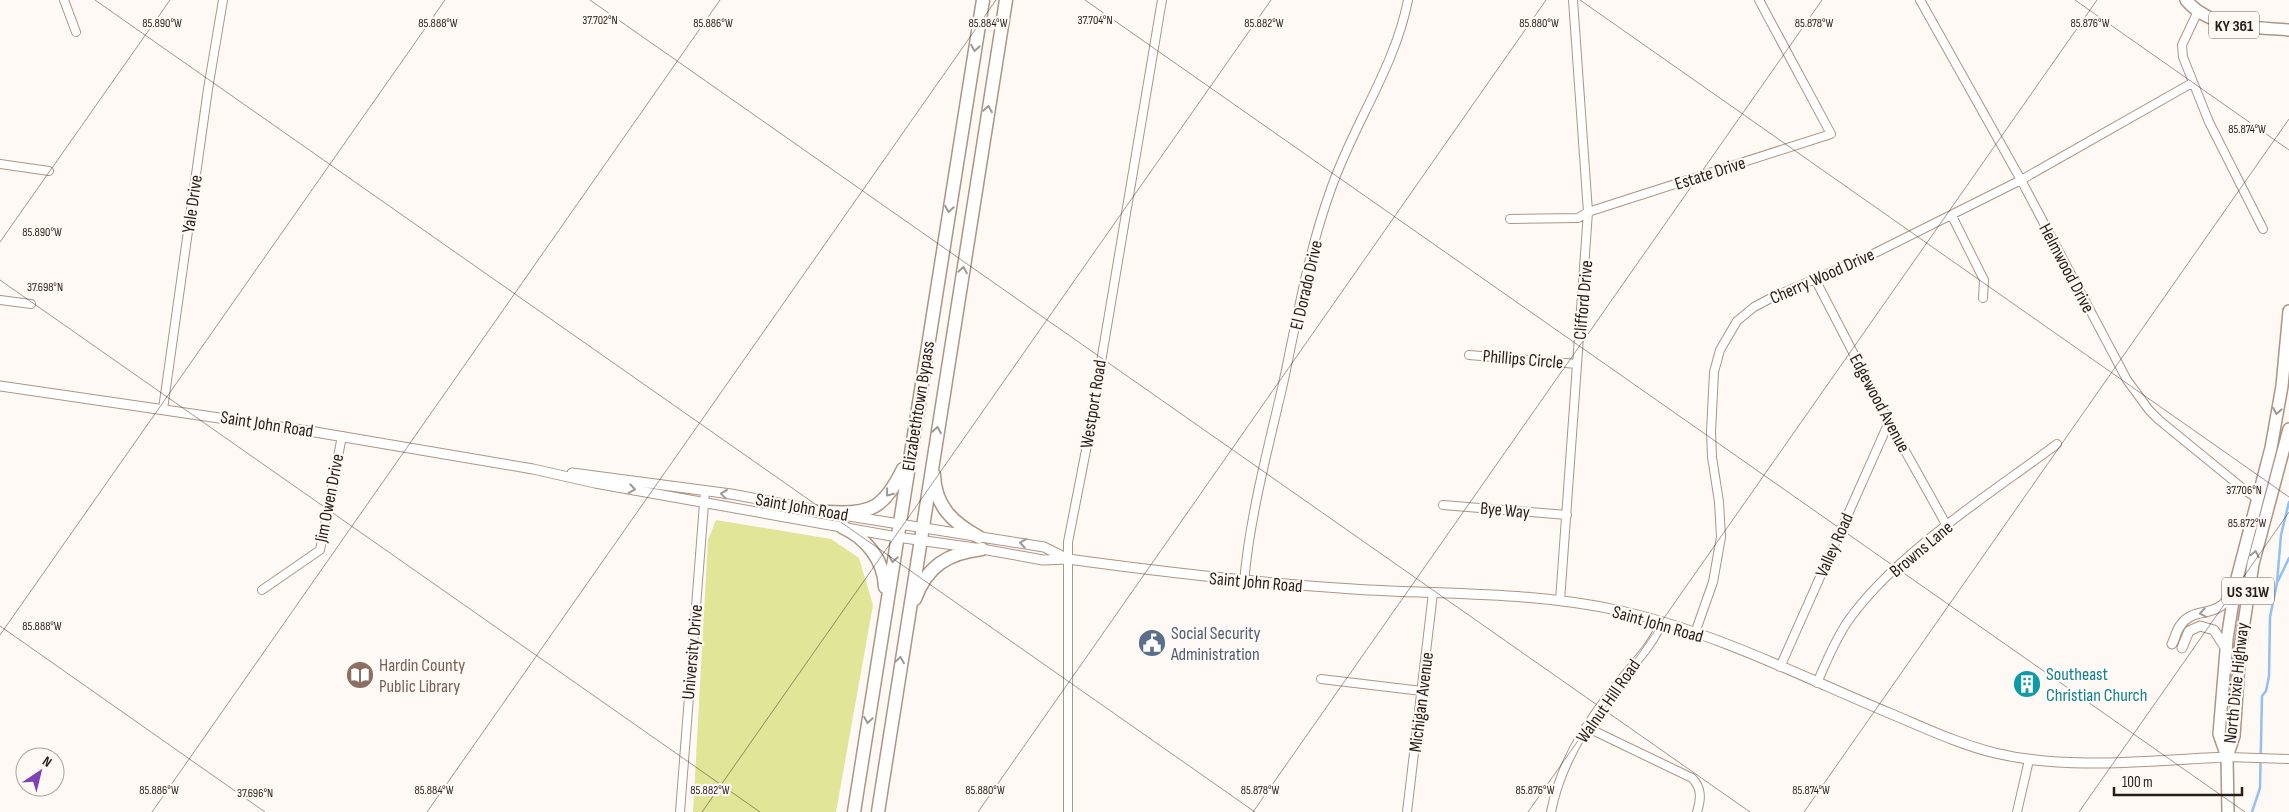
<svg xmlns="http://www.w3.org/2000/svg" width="2289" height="812" viewBox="0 0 2289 812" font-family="'Sofia Sans Condensed',sans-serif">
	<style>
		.green { fill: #e1e597 }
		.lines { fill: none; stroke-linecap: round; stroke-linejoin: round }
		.stream { stroke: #92bff4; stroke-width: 2.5 }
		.minor-casing { stroke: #af9482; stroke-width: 10 }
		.tertiary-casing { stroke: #af9482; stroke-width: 11 }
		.primary-casing { stroke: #af9482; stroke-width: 14 }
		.trunk-casing { stroke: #af9482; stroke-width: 15 }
		.minor { stroke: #fff; stroke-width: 8 }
		.tertiary { stroke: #fff; stroke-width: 9 }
		.primary { stroke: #fff; stroke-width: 11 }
		.trunk { stroke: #fff; stroke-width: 12 }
		.oneway { stroke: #9e9996 }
		.ticks { fill: none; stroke: #281d16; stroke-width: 1; stroke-opacity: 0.45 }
		.labels { text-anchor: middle; stroke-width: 4.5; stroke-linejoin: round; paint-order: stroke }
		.shield { fill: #fff9f5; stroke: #685f59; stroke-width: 1 }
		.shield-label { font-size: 16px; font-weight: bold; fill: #281d16 }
		.street-label { font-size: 18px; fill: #281d16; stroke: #fff9f5 }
		.service-label { font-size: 18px; fill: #4e5e75; stroke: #fff9f5; text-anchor: start }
		.education-label { font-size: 18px; fill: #785e54; stroke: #fff9f5; text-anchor: start }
		.culture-label { font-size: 18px; fill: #0d838f; stroke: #fff9f5; text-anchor: start }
		.ticks-label { font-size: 12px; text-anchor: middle; fill: #281d16; stroke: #fff9f5; stroke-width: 4.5; stroke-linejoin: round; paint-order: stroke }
	</style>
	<rect width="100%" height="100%" fill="#fff9f5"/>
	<!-- green -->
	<path class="green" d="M716 520 831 539 859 558 873 605 836 812H693L708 540Z"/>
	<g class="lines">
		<!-- stream -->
		<path class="stream" d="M2278 581 2289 558
			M2252 812 2260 788 2262 696 2266 691 2269 676 2270 617 2277 583 2281 535 2289 502"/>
		<defs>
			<path id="minor" d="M64 0 76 32
				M1920 0 2021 180 2127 380 2149 410 2159 420 2246 491 2258 499
				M2198 11 2182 45 2183 57 2209 122 2263 229
				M0 164 49 171
				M1952 216 1984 280 1983 298
				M1510 219 1578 218 1588 212 1831 134 1759 0
				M1815 279 1889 422 1947 526
				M0 300 31 304
				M1469 355 1577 364
				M163 409 208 89 223 0
				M1443 505 1567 515
				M1244 582C1250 515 1268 449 1283 384 1297 319 1308 252 1331 189 1353 125 1395 67 1408 0
				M262 590 320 550 342 436
				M1560 601 1588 212 1573 0
				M1695 633 1713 582 1721 537 1719 502 1712 457 1711 432 1714 372 1720 350 1737 321 1754 307 1773 297 1871 255 2021 180 2192 83
				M1780 667 1889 422
				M1321 679 1422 691
				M1817 683C1826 662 1835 640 1848 621 1897 552 1989 495 2057 444
				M1586 727 1692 778C1702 788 1701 799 1697 812
				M2227 757 2289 759
				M680 812 705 491
				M1068 812V542L1087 445 1162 0
				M1407 812 1433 593
				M1551 812C1559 770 1582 730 1608 696 1626 671 1650 651 1662 622
				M2017 812 2029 760"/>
			<path id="tertiary" d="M0 386 315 432 533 469 595 483 897 537 982 549 1043 560 1068 559C1163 572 1257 583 1353 589 1442 595 1533 591 1621 611 1714 632 1801 676 1889 713 1923 727 1958 744 1995 753 2070 771 2150 760 2227 757
				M572 473 731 494 833 513
				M849 516 1044 547 1068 559
				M2172 644C2175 639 2176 631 2180 626 2194 604 2219 622 2233 590
				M2182 648 2189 631 2200 626 2214 630 2226 649"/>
			<path id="primary" d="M2186 0C2210 29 2255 27 2289 30
				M2227 757 2234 736 2240 649 2253 564 2289 429
				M2228 812 2227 757 2219 734 2227 639 2236 582 2271 448 2282 386 2289 311"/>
			<path id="trunk" d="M934 475C935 506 953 523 979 537
				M828 512C871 515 884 508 903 469
				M842 527C866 538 884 560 885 587
				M915 599C927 566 948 553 982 549
				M854 812 983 0
				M878 812 1006 0"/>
		</defs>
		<!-- minor casing -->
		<use href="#minor" class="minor-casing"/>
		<!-- tertiary casing -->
		<use href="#tertiary" class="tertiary-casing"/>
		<!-- primary casing -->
		<use href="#primary" class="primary-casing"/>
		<!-- trunk casing -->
		<use href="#trunk" class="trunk-casing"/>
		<!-- minor -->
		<use href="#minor" class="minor"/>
		<!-- tertiary -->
		<use href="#tertiary" class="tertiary"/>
		<!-- primary -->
		<use href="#primary" class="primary"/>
		<!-- trunk -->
		<use href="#trunk" class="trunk"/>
	</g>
	<!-- one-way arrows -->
	<defs><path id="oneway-chevron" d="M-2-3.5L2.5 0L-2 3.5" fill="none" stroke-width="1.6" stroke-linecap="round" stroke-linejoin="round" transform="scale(1.25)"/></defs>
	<g class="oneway">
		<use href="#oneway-chevron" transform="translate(975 48) rotate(99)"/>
		<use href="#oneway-chevron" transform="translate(988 109) rotate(-81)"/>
		<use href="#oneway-chevron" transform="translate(949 209) rotate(99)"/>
		<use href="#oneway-chevron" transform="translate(963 270) rotate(-81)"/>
		<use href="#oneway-chevron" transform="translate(2277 411) rotate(100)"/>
		<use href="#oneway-chevron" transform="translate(937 430) rotate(-81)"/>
		<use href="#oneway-chevron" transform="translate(632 489) rotate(9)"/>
		<use href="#oneway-chevron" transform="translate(889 493) rotate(129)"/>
		<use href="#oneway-chevron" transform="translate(724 494) rotate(-173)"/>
		<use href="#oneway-chevron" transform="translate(1023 543) rotate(-171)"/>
		<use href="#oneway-chevron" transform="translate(2255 554) rotate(-78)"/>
		<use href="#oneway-chevron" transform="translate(893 559) rotate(99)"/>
		<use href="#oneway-chevron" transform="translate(2203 613) rotate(170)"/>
		<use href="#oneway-chevron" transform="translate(900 660) rotate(-81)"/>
		<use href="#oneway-chevron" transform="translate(868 720) rotate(99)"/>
	</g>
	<!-- ticks -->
	<path class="ticks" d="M95 0 1255 812M590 0 1750 812M1085 0 2245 812M1580 0 2289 497M2075 0 2289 150M0 242 170 0M0 280 760 812M0 626 265 812M0 635 445 0M152 812 720 0M427 812 996 0M702 812 1271 0M978 812 1546 0M1253 812 1822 0M1528 812 2097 0M1804 812 2289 119M2079 812 2289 512"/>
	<!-- icons -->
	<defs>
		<symbol id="civic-disc" viewBox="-11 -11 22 22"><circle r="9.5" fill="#5c6f8a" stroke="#fff9f5"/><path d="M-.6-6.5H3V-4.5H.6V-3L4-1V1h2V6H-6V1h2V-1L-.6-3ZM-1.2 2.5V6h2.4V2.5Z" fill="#fff"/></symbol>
		<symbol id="library-disc" viewBox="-11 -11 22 22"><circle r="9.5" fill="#8d6e63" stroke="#fff9f5"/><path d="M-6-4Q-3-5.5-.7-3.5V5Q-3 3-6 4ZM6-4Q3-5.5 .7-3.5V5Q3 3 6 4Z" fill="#fff"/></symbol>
		<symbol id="building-disc" viewBox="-11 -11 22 22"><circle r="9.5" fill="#0f9aa8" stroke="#fff9f5"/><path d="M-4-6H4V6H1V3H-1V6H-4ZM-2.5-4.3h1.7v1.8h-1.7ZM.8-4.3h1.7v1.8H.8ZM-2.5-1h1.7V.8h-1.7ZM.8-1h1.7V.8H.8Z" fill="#fff"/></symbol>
	</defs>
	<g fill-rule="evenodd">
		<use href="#civic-disc" x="1136" y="627" width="32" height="32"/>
		<use href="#library-disc" x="344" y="659" width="32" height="32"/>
		<use href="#building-disc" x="2011" y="668" width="32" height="32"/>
	</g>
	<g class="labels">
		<!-- shield labels -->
		<g class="shield">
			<rect x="2209" y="11.5" width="50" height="27" rx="4"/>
			<rect x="2222" y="577.5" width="52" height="27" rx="4"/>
		</g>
		<g class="shield-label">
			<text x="2234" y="31">KY 361</text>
			<text x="2248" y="597">US 31W</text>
		</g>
		<!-- street labels -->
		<g class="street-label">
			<text transform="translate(1710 173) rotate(-18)" y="6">Estate Drive</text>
			<text transform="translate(192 204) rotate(-82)" y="6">Yale Drive</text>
			<text transform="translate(2067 268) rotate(62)" y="6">Helmwood Drive</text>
			<text transform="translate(1822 276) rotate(-24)" y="6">Cherry Wood Drive</text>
			<text transform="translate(1306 285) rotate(-77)" y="6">El Dorado Drive</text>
			<text transform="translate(1583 300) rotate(-85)" y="6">Clifford Drive</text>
			<text transform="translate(1523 359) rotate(5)" y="6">Phillips Circle</text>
			<text transform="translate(1880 403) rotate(62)" y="6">Edgewood Avenue</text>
			<text transform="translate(1093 404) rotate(-81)" y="6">Westport Road</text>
			<text transform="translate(918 406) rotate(-81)" y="6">Elizabethtown Bypass</text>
			<text transform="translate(267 424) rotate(9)" y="6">Saint John Road</text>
			<text transform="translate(329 498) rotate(-79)" y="6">Jim Owen Drive</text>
			<text transform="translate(802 507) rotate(10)" y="6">Saint John Road</text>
			<text transform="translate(1505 510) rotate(5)" y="6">Bye Way</text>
			<text transform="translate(1834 545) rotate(-66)" y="6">Valley Road</text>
			<text transform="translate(1921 549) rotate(-40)" y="6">Browns Lane</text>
			<text transform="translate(1256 582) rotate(5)" y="6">Saint John Road</text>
			<text transform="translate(1658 624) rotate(16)" y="6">Saint John Road</text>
			<text transform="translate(692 652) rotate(-85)" y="6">University Drive</text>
			<text transform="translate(2236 683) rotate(-84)" y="6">North Dixie Highway</text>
			<text transform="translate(1608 701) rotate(-55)" y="6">Walnut Hill Road</text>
			<text transform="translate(1421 702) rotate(-83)" y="6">Michigan Avenue</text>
		</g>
		<!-- service labels -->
		<g class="service-label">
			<text x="1171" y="639">Social Security<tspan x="1171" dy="21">Administration</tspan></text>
		</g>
		<!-- education labels -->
		<g class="education-label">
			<text x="379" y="671">Hardin County<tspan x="379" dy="21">Public Library</tspan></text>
		</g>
		<!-- culture labels -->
		<g class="culture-label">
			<text x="2046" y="680">Southeast<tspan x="2046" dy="21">Christian Church</tspan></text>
		</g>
	</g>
	<g class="ticks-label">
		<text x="600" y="24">37.702°N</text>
		<text x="1095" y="24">37.704°N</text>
		<text x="162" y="27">85.890°W</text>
		<text x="438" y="27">85.888°W</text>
		<text x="713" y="27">85.886°W</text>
		<text x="988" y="27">85.884°W</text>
		<text x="1264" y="27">85.882°W</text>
		<text x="1539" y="27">85.880°W</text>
		<text x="1814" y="27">85.878°W</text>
		<text x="2090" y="27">85.876°W</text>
		<text x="2247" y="133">85.874°W</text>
		<text x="42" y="236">85.890°W</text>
		<text x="45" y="291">37.698°N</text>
		<text x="2244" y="494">37.706°N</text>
		<text x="2247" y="527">85.872°W</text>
		<text x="42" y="630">85.888°W</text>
		<text x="159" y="794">85.886°W</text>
		<text x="434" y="794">85.884°W</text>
		<text x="710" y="794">85.882°W</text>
		<text x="985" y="794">85.880°W</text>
		<text x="1260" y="794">85.878°W</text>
		<text x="1535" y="794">85.876°W</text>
		<text x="1811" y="794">85.874°W</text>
		<text x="255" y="797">37.696°N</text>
	</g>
	<!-- north arrow -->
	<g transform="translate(40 772) rotate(35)"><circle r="24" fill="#fff9f5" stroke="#a9a19c"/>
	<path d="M0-4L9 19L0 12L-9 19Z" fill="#7f41b6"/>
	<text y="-8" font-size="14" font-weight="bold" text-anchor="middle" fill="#281d16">N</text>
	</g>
	<!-- scale -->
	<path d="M2114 787v8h128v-8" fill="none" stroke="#281d16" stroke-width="2.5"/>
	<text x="2122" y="787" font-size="15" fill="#281d16" stroke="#fff9f5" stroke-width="4" paint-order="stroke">100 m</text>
</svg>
